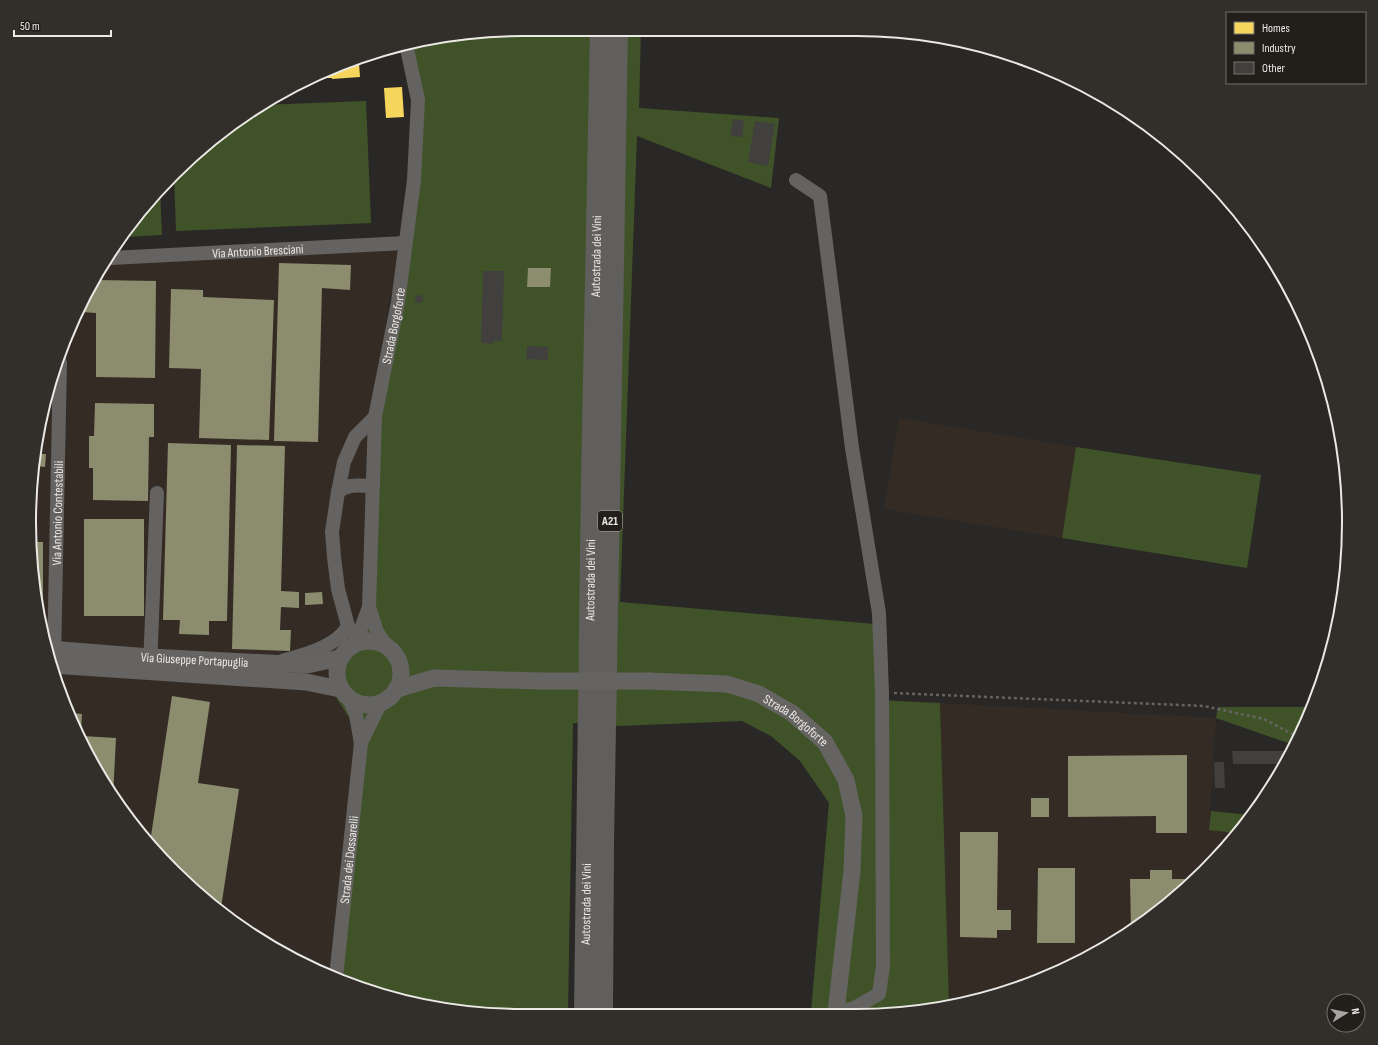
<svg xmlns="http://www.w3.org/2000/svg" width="1378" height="1045" viewBox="0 0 1378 1045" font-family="'Sofia Sans Condensed',sans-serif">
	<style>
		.built { fill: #342c24 }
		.green { fill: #405328 }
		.homes { fill: #f6d55c }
		.industry { fill: #8c8c6e }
		.building { fill: #41403e }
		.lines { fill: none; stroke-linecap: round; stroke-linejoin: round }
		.path { stroke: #656462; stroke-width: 2.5; stroke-dasharray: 3 3; stroke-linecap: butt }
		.minor { stroke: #646362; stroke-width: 14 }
		.major { stroke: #656462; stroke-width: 17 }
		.highway { stroke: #615f5e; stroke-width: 20 }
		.major-bridge { stroke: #656462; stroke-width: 17 }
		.labels { text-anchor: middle; stroke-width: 4; stroke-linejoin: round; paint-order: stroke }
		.shield { fill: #221f1b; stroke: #afaca9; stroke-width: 1 }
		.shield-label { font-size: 12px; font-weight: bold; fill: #ebe9e6 }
		.street-label { font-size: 13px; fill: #ebe9e6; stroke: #221f1b }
		.rim { fill: none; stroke: #ebe9e6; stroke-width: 2 }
	</style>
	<rect width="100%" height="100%" fill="#2a2826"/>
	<!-- built -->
	<path class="built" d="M403 243 389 301 373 419 372 569 352 722 355 765 334 976 276 950 174 872 112 797 55 681 30 555 39 426 80 304 112 257Z
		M899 418 1076 447 1062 538 884 509Z
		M940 703 1216 718 1209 829 1236 833 1205 871 1130 933 1014 990 949 1005Z"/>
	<!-- green -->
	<path class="green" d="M523 29H641L639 108 779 118 771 188 637 136 620 602 875 624 877 700 940 703 949 1005 920 1012H811L829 803 800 761 771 736 742 721 618 726 573 723 568 1012H458L364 990 334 976 355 765 352 722 337 699 331 672 343 645 358 630 372 569 373 419 403 243 418 99 407 44Z
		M366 101 371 223 176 231 174 174 197 151 261 105Z
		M160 188 162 235 125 237 152 197Z
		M1076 447 1261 475 1247 568 1062 538Z
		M1218 707H1313L1294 745 1216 718Z
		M1211 811 1251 815 1236 833 1209 830Z"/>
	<!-- homes -->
	<path class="homes" d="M355 62 359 63 360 77 332 79V78H319Z
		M402 87 404 117 386 118 384 88Z"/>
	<!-- industry -->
	<path class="industry" d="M279 263 351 265 350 290 322 288 318 442 274 441Z
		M528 268H551L550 287H527Z
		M96 280 156 281 155 378 96 377V313L81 312V303Z
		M171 289 203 290V297L274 300 269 440 199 438 201 369 169 368Z
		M95 403 154 404V437H149L148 501 93 500V468H89V436H94Z
		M168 443 231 445 227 621H209V635L179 634 180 620H163Z
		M237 445 285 446 281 591 299 592V608L281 607 280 630H291L290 651 232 649Z
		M37 454H46L45 467 36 466Z
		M84 519H144V616H84Z
		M31 542H43V602H39L30 555Z
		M322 592 323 604 305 605V593Z
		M172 696 210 702 198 783 239 789 221 908 174 872 150 843Z
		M71 713 82 714 81 733Z
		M82 736 116 738 113 797H112Z
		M1187 755V833H1156V816L1068 817V756Z
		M1031 798H1049V817H1031Z
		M960 832H998L997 910H1011V930H997V938L960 937Z
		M1038 868H1075V943H1037Z
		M1150 870H1172V879H1195L1135 928H1131L1130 879H1150Z"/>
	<!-- building -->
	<path class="building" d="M733 119 744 120 742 137 730 136Z
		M755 121 775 124 768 166 748 162Z
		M483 271H504L502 341H493V344L481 343Z
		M415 299a4 4 0 1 1 8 0a4 4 0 1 1-8 0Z
		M527 346 548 347V360L526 359Z
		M1232 751H1290L1282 767V764H1233Z
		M1214 762H1224L1225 788H1215Z"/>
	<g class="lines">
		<!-- path -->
		<path class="path" d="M894 693 1204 706 1264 719 1298 737"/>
		<!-- minor -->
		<g class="minor">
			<path d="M796 180 820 196 852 448 879 613 882 693 883 966 879 994 854 1008 841 1012"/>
			<path id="s1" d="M111 258 405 243"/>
			<path d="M338 492 344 462 355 437 375 417"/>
			<path d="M369 607 377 632 387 647"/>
			<path id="s2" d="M352 645 359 634 369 607 375 417 398 302 414 180 418 100 406 44"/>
			<path id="s3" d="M54 659 60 362"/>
			<path d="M282 661C303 655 337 647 348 626L338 589 334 557 332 532 338 492C348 483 360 486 373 486"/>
			<path d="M150 667 157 493"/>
			<path d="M361 743 380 704"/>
			<path id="s4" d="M336 977 361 743 356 715 350 701"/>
		</g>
		<!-- major -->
		<g class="major">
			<circle cx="369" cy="673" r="32"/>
			<path id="s5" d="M49 649 150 657 307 665 340 658"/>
			<path d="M52 665 306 682 340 689"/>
			<path id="s6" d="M649 681 727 684 759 694 792 713 825 742 846 780 854 816 852 871 836 1012"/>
			<path d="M397 689 434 678 540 681"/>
		</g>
		<!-- highway -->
		<g class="highway">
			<path id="s7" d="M584 1012 591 480 600 29"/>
			<path d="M603 1012 604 842 618 29"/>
		</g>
		<!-- major-bridge -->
		<path class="major-bridge" d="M540 681H649"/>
	</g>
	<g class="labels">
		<!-- shield labels -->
		<rect class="shield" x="598" y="511" width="24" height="20" rx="3"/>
		<g class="shield-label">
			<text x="610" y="525">A21</text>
		</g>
		<!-- street labels -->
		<g class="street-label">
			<text dy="5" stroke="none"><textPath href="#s1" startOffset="147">Via Antonio Bresciani</textPath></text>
			<text dy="5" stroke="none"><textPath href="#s7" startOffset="756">Autostrada dei Vini</textPath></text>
			<text dy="5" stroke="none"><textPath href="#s2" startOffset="325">Strada Borgoforte</textPath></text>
			<text dy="5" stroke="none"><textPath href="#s3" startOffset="146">Via Antonio Contestabili</textPath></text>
			<text dy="5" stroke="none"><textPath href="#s7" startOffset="432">Autostrada dei Vini</textPath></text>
			<text dy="5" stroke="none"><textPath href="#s5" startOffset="146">Via Giuseppe Portapuglia</textPath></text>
			<text dy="5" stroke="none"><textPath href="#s6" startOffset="157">Strada Borgoforte</textPath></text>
			<text dy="5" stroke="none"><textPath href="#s4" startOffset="118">Strada dei Dossarelli</textPath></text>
			<text dy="5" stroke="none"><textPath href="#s7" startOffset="108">Autostrada dei Vini</textPath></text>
		</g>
	</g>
	<!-- crop -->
	<path d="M0 0H1378V1045H0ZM522 36H856A486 486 0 0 1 1342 522V523A486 486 0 0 1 856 1009H522A486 486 0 0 1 36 523V522A486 486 0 0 1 522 36Z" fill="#322f2b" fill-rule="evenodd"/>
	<path class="rim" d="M522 36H856A486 486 0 0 1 1342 522V523A486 486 0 0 1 856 1009H522A486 486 0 0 1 36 523V522A486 486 0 0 1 522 36Z"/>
	<!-- legend -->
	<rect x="1226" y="12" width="140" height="72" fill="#221f1b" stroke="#72706c"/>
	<rect x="1234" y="22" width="20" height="12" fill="#f6d55c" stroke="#72706c"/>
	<text x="1262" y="32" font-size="12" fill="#ebe9e6">Homes</text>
	<rect x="1234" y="42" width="20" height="12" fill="#8c8c6e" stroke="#72706c"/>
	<text x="1262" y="52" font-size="12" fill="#ebe9e6">Industry</text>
	<rect x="1234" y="62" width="20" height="12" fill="#41403e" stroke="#72706c"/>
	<text x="1262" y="72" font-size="12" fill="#ebe9e6">Other</text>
	<!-- north arrow -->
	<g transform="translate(1346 1013) rotate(80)"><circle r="19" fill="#221f1b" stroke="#72706c"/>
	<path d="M0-3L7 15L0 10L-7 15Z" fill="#a7a5a3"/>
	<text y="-6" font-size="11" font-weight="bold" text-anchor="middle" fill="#ebe9e6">N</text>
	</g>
	<!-- scale -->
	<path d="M14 30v6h97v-6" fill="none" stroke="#ebe9e6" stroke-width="2"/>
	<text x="20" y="30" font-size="12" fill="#ebe9e6" stroke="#221f1b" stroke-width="3" paint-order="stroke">50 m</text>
</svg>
